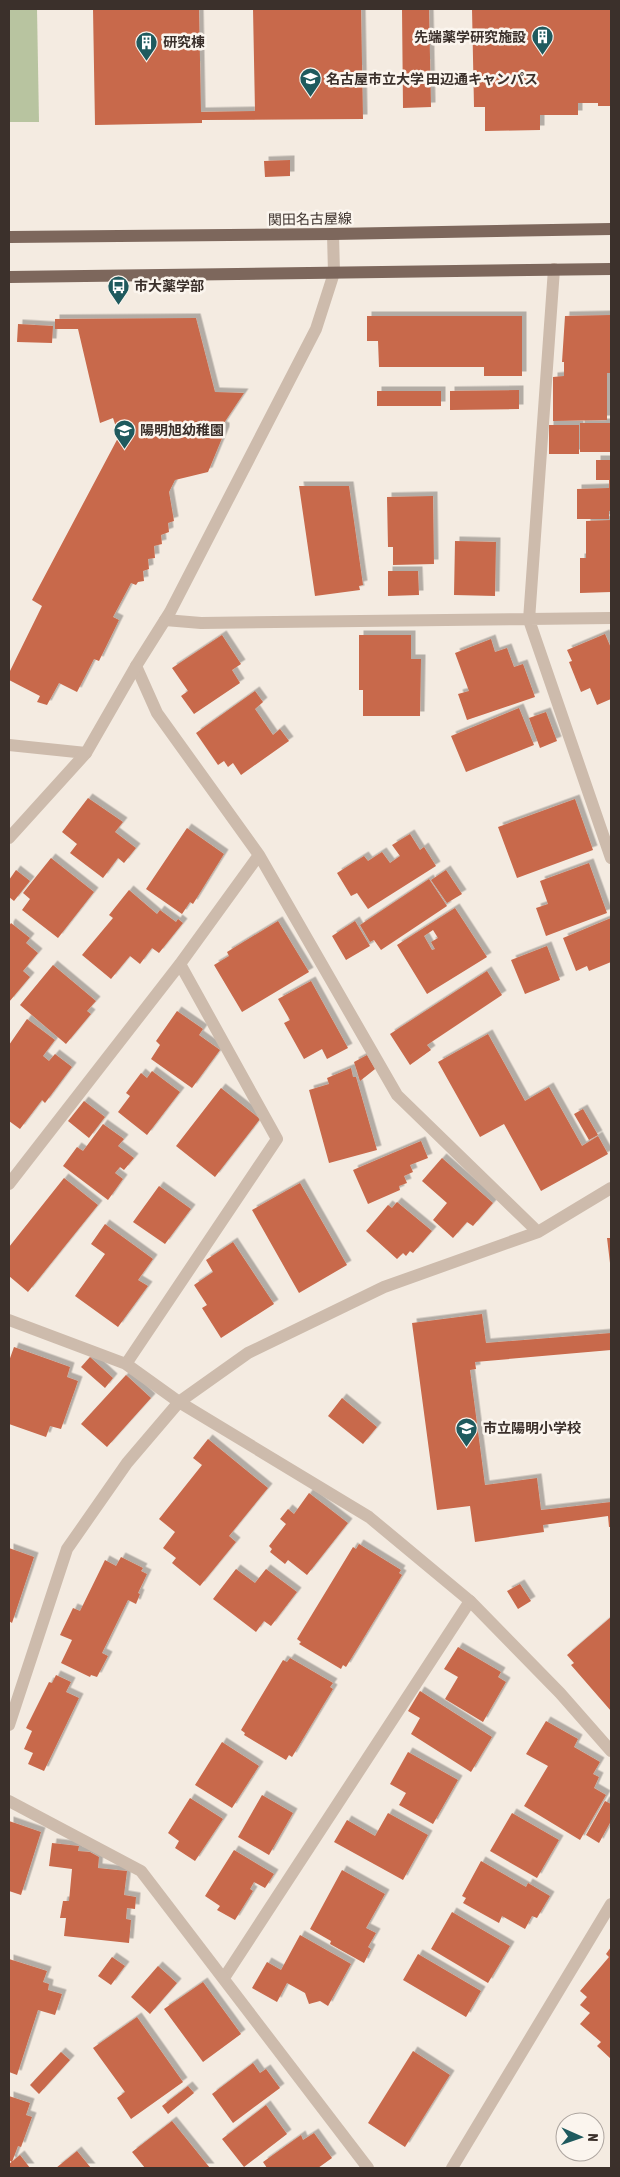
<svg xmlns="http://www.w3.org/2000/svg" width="620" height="2177" viewBox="0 0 620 2177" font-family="'Asap Condensed','Noto Sans JP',sans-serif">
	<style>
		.green { fill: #b8c4a0 }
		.building { fill: #c8694b; fill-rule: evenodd; filter: url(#shadow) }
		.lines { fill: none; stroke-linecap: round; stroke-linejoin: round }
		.service { stroke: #cdbbac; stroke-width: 12 }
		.minor { stroke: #cdbbac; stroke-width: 12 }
		.tertiary { stroke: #cdbbac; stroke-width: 12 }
		.primary { stroke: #7d675c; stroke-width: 12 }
		.labels { text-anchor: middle; stroke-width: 5; stroke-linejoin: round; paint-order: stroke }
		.poi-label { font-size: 14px; font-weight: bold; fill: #3b302b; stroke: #fbf5ee; text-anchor: start }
		.street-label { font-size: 14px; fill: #3b302b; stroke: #fbf5ee }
	</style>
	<defs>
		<filter id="shadow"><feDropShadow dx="4.5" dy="-4.5" stdDeviation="0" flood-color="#0004"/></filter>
	</defs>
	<rect width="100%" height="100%" fill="#f4ebe1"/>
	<!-- green -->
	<path class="green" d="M9 9H37L39 122H9Z"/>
	<!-- building -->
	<path class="building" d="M93 9H199L201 112 255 111 253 9H361L363 119 202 120V123L95 125Z
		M402 9H429L431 107 403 108Z
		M472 9H611V106H598V103H578V115H540V130L485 131V107H474Z
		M290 160V176L265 177 264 161Z
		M611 315V373H607V420L553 421V377L564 376V362H562L565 316Z
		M367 316H522V376H484V367H379L378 341H367Z
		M196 318 215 392 244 393 222 426 225 427V431L208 472 175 480 169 492 174 521 168 523 169 532 161 535 162 544 154 546 155 558 148 559 149 569 143 571 144 581 138 582 136 585 131 583 113 617 119 620 99 661 94 659 77 692 59 683 47 705 37 702 40 696 9 680V673L42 606 32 600 119 436 113 418 100 423 78 329H55V319Z
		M18 324 53 326 52 343 17 342Z
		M519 390V409L450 410V391Z
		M377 391H441V406H377Z
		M580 423H611V452H580Z
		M549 425H579V454H549Z
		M596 460H611V511H609V519H577V489L609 488V480H596Z
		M299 486H349L363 585 359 586 360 590 315 596Z
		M433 496 434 564 393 565V547H388L387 497Z
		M611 520V592L580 593V558H586V521Z
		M455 541 496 542 495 596 454 595Z
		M388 571H418L419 595 388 596Z
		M605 634 611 648V699L597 705 590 688 581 692 569 662 572 661 567 650Z
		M222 635 241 664 232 670 240 683 194 714 181 696 188 691 172 668Z
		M359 635H411V659H421L420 716H363V690H359Z
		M491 639 495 652 507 648 514 667 523 664 535 697 467 720 458 694 469 691 455 653Z
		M255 691 263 702 255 709 273 735 280 729 289 741 241 775 233 763 228 767 224 761 218 765 196 733Z
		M519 708 534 745 466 772 451 736Z
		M546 712 557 741 540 748 529 718Z
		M88 798 123 822 115 832 136 848 124 863 118 858 103 878 70 853 77 844 62 832Z
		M575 799 593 850 517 878 498 827Z
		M187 828 224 854 193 904 190 902 182 914 146 889Z
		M410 834 420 850 424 847 436 866 368 909 357 893 351 896 337 873 364 856 368 861 382 852 390 863 400 856 392 845Z
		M51 858 94 892 58 938 22 910 30 899 23 893Z
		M589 863 607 913 546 936 536 908 548 904 540 881Z
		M16 870 30 881 14 901 9 897V880Z
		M446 870 462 894 447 903 431 880Z
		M429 879 447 906 381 950 374 940 370 942 360 925Z
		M129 890 157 914 160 910 176 922 178 919 183 923 159 953 152 948 140 964 130 956 111 979 82 955 113 918 109 915Z
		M455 908 487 957 427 994 397 945ZM433 930 438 938 431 942 435 949 432 950 424 936Z
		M611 918V962L589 971 587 966 576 971 563 938Z
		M278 921 309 972 242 1012 214 965 229 956 227 952Z
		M355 921 370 946 346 960 332 936Z
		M11 923 30 938 26 943 38 953 23 971 30 977 9 1002V926Z
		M547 946 560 980 525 994 511 960Z
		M53 965 96 1001 87 1011 91 1014 66 1044 20 1005Z
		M487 971 502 995 427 1045 431 1050 410 1065 390 1034Z
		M311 981 348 1048 327 1059 322 1049 304 1059 284 1023 290 1020 278 999Z
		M177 1011 203 1029 199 1035 220 1050 192 1088 151 1059 160 1045 156 1041Z
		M27 1019 55 1040 43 1056 49 1061 55 1054 72 1067 45 1103 42 1100 20 1129 9 1121V1045Z
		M488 1034 525 1101 549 1087 582 1146 598 1136 608 1154 541 1191 504 1124 480 1137 438 1062Z
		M367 1055 375 1069 360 1081 354 1062Z
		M351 1068 353 1077H356L377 1150 329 1163 309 1090 329 1084 327 1078Z
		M152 1071 180 1092 147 1135 118 1112 130 1096 126 1093 141 1073 147 1078Z
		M221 1088 260 1119 215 1177 176 1146Z
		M84 1101 105 1117 89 1138 68 1121Z
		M583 1109 598 1135 589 1140 574 1114Z
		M103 1124 124 1139 118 1146 134 1158 124 1170 120 1167 115 1173 123 1179 108 1200 63 1166 77 1147 83 1151Z
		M421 1141 428 1158 410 1165 413 1172 404 1176 407 1183 399 1186 400 1190 368 1204 353 1170Z
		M442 1158 493 1203 473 1226 467 1222 453 1238 433 1220 447 1203 422 1181Z
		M64 1178 98 1205 28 1292 9 1276V1247Z
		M300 1183 347 1265 299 1293 252 1210Z
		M159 1186 191 1209 165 1244 133 1222Z
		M397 1202 432 1231 413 1253 410 1251 406 1256 403 1253 397 1259 366 1231 388 1205 392 1208Z
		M105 1224 153 1259 138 1280 148 1286 118 1327 75 1296 105 1254 91 1244Z
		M607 1238H611V1263H610Z
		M233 1242 274 1304 221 1338 202 1308 207 1305 194 1285 213 1272 206 1260Z
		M482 1314 486 1343 611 1333V1350L475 1362 476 1369 470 1370 485 1485 537 1478 541 1510 611 1502V1527H609L608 1516 543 1525 544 1532 475 1542 470 1506 437 1510 412 1323Z
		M14 1347 70 1367 67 1377 78 1381 61 1429 50 1426 46 1437 9 1424V1361Z
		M90 1357 113 1378 105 1388 81 1367Z
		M126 1375 151 1398 107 1447 81 1424Z
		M342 1398 377 1427 363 1444 328 1416Z
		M208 1439 268 1488 229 1536 236 1542 200 1586 172 1563 176 1558 163 1548 175 1532 159 1519 202 1465 193 1458Z
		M309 1493 348 1523 307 1575 288 1560 285 1564 270 1552 272 1549 269 1546 286 1524 280 1519 288 1509 294 1514Z
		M359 1544 401 1570 399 1573 402 1575 346 1667 343 1665 341 1669 299 1644 301 1642 297 1639 353 1547 356 1549Z
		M9 1548 34 1557 12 1623 9 1621Z
		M121 1557 143 1568 141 1571 147 1574 138 1593 140 1594 136 1604 128 1600 102 1653 108 1656 97 1677 91 1675 90 1677 61 1663 72 1640 60 1635 73 1608 80 1611 105 1560 116 1566Z
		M236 1569 255 1583 266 1569 297 1592 271 1626 264 1621 256 1632 213 1599Z
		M520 1584 531 1601 518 1609 507 1591Z
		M611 1617V1711L571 1665 574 1663 567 1655Z
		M458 1647 501 1672 498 1677 506 1682 483 1722 445 1699 458 1677 444 1669Z
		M290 1658 333 1683 330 1687 333 1689 292 1757 289 1755 286 1760 244 1735 245 1733 241 1730 283 1660 287 1662Z
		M56 1675 71 1682 66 1692 79 1698 44 1771 28 1764 33 1753 24 1749 32 1731 26 1728 49 1682 52 1683Z
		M420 1691 492 1737 471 1772 411 1734 420 1718 408 1711Z
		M546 1721 578 1739 574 1747 600 1762 593 1774 599 1777 594 1788 606 1795 580 1840 524 1806 548 1766 526 1754Z
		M222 1742 259 1766 232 1808 195 1785Z
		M408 1752 458 1780 433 1824 399 1805 406 1793 390 1784Z
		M262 1795 293 1813 269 1855 238 1837Z
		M190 1798 223 1819 195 1861 175 1848 179 1841 168 1833Z
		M605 1801 611 1804V1821L599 1843 586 1835Z
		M388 1813 428 1835 403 1880 334 1842 347 1820 375 1836Z
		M512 1813 559 1840 537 1878 490 1851Z
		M9 1821 41 1832 21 1895 9 1891Z
		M52 1843 79 1846 78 1851 90 1852 99 1857 98 1868 127 1871 124 1895 136 1897 135 1909 127 1908 126 1919 131 1920 129 1943 64 1936 66 1918H60L63 1901H69L72 1869 49 1866Z
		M234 1850 274 1874 265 1888 254 1882 250 1889 253 1891 235 1920 217 1910 220 1906 205 1896Z
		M481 1861 526 1887 528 1883 550 1896 537 1918 532 1916 525 1929 502 1916 499 1923 463 1903 466 1898 462 1896Z
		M342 1870 385 1894 366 1928 376 1933 368 1947 371 1949 364 1963 330 1944 331 1941 310 1929Z
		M452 1912 510 1946 488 1983 431 1949Z
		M300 1935 351 1964 328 2006 320 2001 309 2004 305 1993 287 1983 277 2002 252 1988 267 1962 281 1970Z
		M611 1947V2059L597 2046 601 2042 580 2024 590 2013 580 2005 587 1997 580 1991 609 1957 606 1954Z
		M418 1954 481 1991 466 2017 403 1980Z
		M112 1957 125 1966 111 1985 98 1976Z
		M9 1959 47 1971 43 1982 49 1984 48 1990 62 1994 55 2015 38 2010 17 2075 9 2072Z
		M158 1966 177 1983 150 2014 131 1997Z
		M203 1982 241 2034 203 2062 164 2009Z
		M137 2017 183 2082 131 2119 117 2098 125 2092 93 2048Z
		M413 2051 450 2075 405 2147 368 2123Z
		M61 2052 70 2060 39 2094 30 2085Z
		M253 2063 260 2073 266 2069 280 2088 233 2123 212 2094Z
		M188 2086 194 2093 168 2114 162 2106Z
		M9 2096 30 2103 26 2115 32 2117 21 2147 18 2146 12 2162 9 2160Z
		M266 2105 287 2134 244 2167 222 2139Z
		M172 2121 210 2168H145L132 2152Z
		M314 2133 332 2158 318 2168H267L263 2162 301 2135 303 2140Z
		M77 2151 91 2168H56Z
		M20 2155 30 2168H9V2164Z"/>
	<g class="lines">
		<!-- service -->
		<path class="service" d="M224 1978 470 1601"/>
		<!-- minor -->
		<path class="minor" d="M554 269 529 620 611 858
			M165 620 201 623 611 618
			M136 666 157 713 259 855 397 1095 538 1232
			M9 745 86 753
			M9 1184 180 964 259 855
			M9 1320 126 1364 179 1402 369 1517 470 1601 560 1693 611 1751
			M126 1364 277 1139 180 964
			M9 1725 67 1549 127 1463 179 1402 248 1353 384 1287 538 1232 611 1188
			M9 1801 141 1871 368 2168"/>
		<!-- tertiary -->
		<path class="tertiary" d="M9 838 86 753 136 666 170 612 316 329 334 273 333 234
			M452 2168 611 1904"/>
		<!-- primary -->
		<path class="primary" d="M9 237 333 234 611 229
			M9 277 611 269"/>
	</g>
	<!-- icons -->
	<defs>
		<symbol id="building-pin" viewBox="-11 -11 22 30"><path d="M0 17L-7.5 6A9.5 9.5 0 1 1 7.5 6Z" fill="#1f5a5e" stroke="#fbf5ee"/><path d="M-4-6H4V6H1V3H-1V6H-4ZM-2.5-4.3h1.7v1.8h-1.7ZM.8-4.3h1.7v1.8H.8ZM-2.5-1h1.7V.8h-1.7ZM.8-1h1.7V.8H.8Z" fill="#fff"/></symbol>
		<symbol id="university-pin" viewBox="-11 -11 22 30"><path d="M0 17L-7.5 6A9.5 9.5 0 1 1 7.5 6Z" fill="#1f5a5e" stroke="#fbf5ee"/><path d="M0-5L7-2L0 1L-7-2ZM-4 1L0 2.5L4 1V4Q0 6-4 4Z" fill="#fff"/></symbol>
		<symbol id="bus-pin" viewBox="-11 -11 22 30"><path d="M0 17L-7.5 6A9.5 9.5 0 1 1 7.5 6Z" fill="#1f5a5e" stroke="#fbf5ee"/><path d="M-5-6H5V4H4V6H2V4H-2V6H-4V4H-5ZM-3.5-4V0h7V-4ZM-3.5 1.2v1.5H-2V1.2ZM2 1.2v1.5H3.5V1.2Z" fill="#fff"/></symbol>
		<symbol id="school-pin" viewBox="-11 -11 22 30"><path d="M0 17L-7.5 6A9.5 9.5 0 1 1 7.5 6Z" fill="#1f5a5e" stroke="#fbf5ee"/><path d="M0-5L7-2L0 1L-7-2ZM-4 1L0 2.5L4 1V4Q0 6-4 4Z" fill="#fff"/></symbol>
	</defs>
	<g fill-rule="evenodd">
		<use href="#building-pin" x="530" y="24" width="25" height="34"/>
		<use href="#building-pin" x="134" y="30" width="25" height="34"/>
		<use href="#university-pin" x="298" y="66" width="25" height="34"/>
		<use href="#bus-pin" x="106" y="274" width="25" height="34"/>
		<use href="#school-pin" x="112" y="418" width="25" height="34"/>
		<use href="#school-pin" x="454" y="1416" width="25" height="34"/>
	</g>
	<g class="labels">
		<!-- poi labels -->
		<g class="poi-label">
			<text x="526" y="42" text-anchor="end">先端薬学研究施設</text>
			<text x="163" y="47">研究棟</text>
			<text x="326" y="84">名古屋市立大学 田辺通キャンパス</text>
			<text x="134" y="291">市大薬学部</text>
			<text x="140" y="435">陽明旭幼稚園</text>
			<text x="483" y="1433">市立陽明小学校</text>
		</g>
		<!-- street labels -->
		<g class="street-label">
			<text transform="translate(310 219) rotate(-1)" y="5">関田名古屋線</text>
		</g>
	</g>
	<!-- border -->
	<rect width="620" height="2177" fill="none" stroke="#3b302b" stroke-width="20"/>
	<!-- north arrow -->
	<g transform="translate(580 2137) rotate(92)"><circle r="24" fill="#fbf5ee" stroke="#aea6a0"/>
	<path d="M0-4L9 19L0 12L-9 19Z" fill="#1f5a5e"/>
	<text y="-8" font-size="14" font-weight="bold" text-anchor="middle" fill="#3b302b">N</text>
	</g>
</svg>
